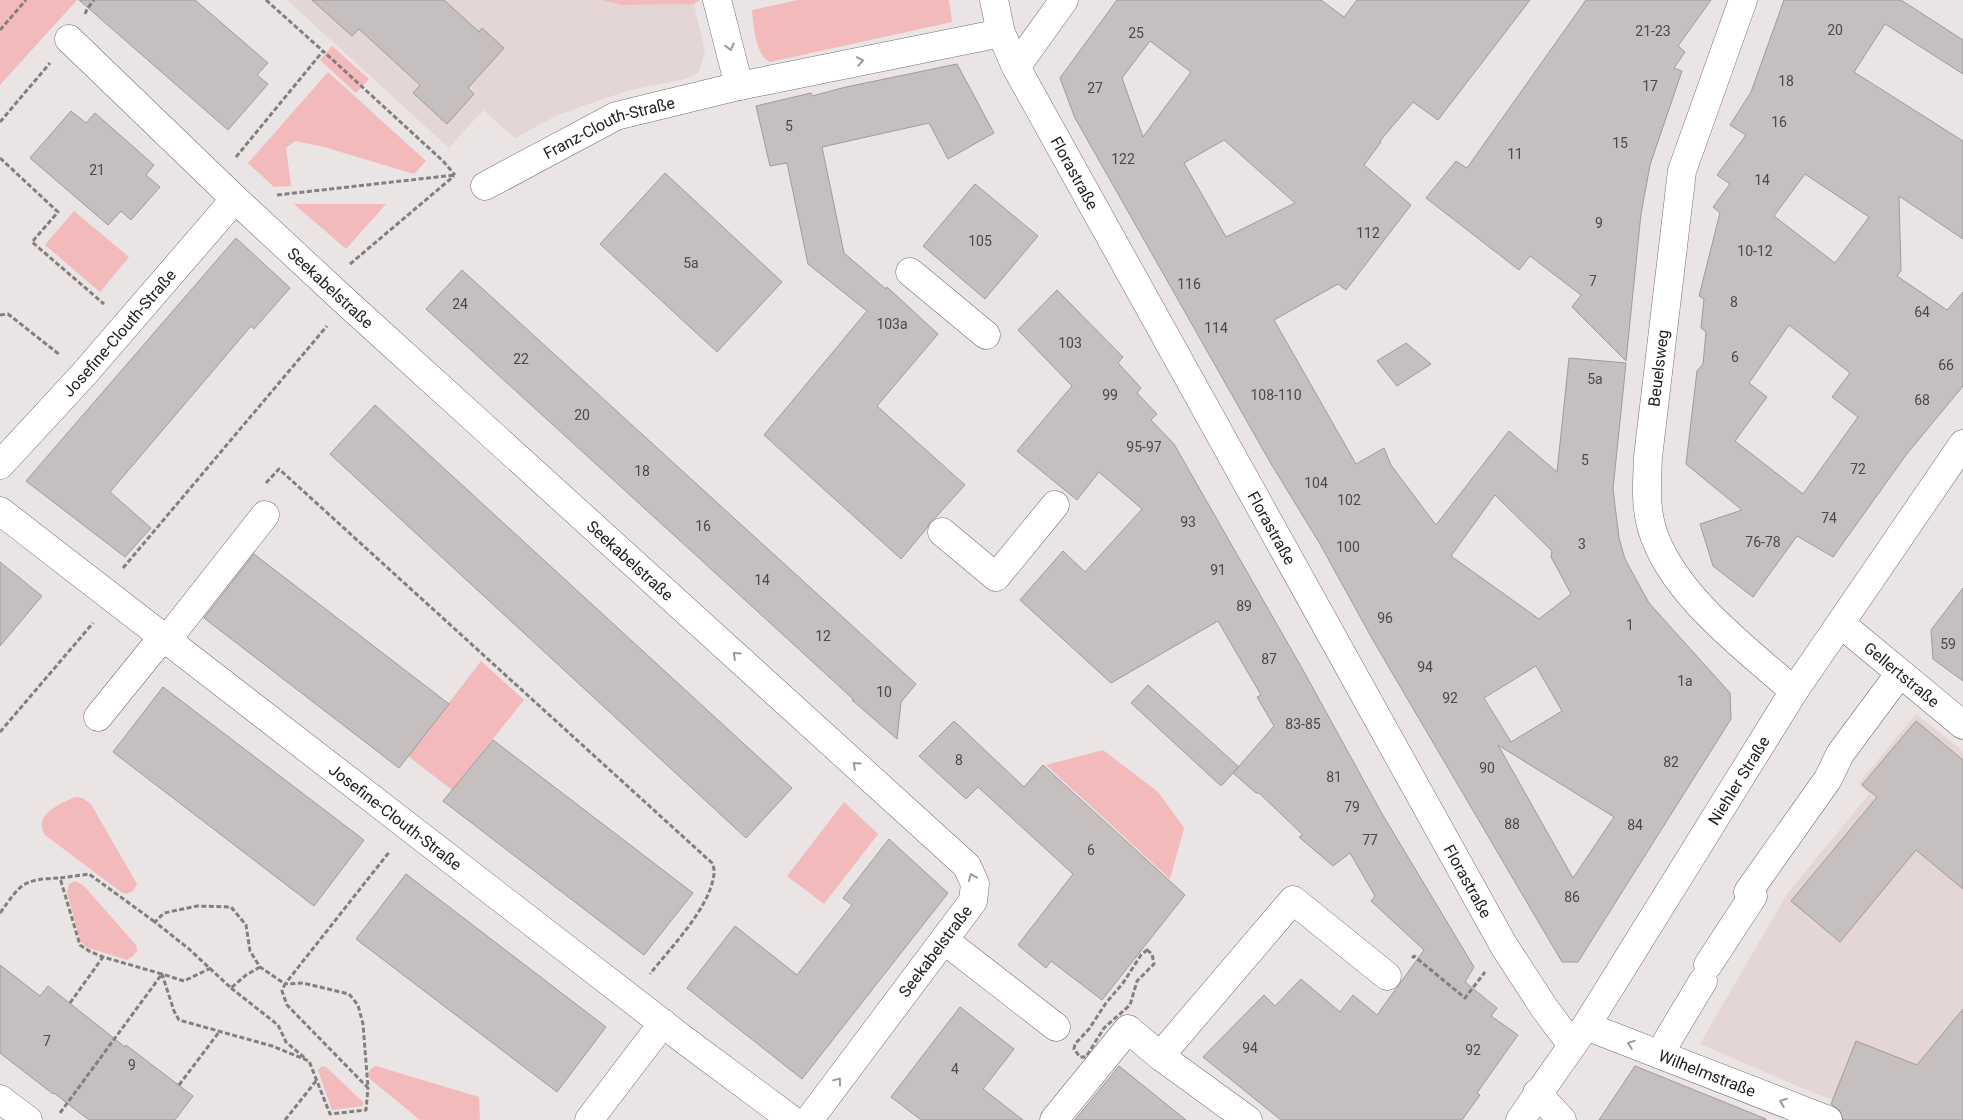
<svg xmlns="http://www.w3.org/2000/svg" width="1963" height="1120" viewBox="0 0 1963 1120" font-family="Roboto,sans-serif">
	<style>
		.built { fill: #e5d6d6 }
		.green { fill: #f2baba }
		.building { fill: #c5bfbf; stroke: #a09a9a; fill-rule: evenodd }
		.lines { fill: none; stroke-linecap: round; stroke-linejoin: round }
		.minor-casing { stroke: #756f6f; stroke-width: 29 }
		.path { stroke: #837f7f; stroke-width: 3; stroke-dasharray: 5 2.5; stroke-linecap: butt }
		.minor { stroke: #fff; stroke-width: 28 }
		.oneway { stroke: #9c9b9b }
		.labels { text-anchor: middle; stroke-width: 4; stroke-linejoin: round; paint-order: stroke }
		.number-label { font-size: 14px; fill: #4c4848 }
		.street-label { font-size: 16px; fill: #232121; stroke: #fff }
	</style>
	<rect width="100%" height="100%" fill="#eae4e4"/>
	<!-- built -->
	<path class="built" d="M287 0H601L621 5 694 4 705 53 698 73 686 79 630 90 591 103 556 116 515 138 483 110 449 148Z
		M1916 714 1963 751V1120H1884L1797 1086 1700 1044 1787 894 1869 794 1859 783Z"/>
	<!-- green -->
	<path class="green" d="M0 0H77L0 85Z
		M601 0H700L694 4 621 5Z
		M798 0H949L952 22 770 62C756 57 753 23 752 10Z
		M332 46 369 79 356 93 320 60Z
		M328 72 426 161 414 174 324 147 295 141 286 148 291 186 274 187 248 163Z
		M294 204H386L346 249Z
		M74 211 129 257 100 292 45 245Z
		M481 661 524 700 452 790 408 756Z
		M1103 750 1158 792 1184 828 1170 879 1046 765Z
		M76 797 82 798 91 804 137 884 133 891 127 894 121 892 45 835C43 831 41 827 42 823 44 810 65 801 76 797Z
		M844 802 878 834 824 904 787 876Z
		M75 881 83 885 136 945 137 951 133 956 127 960 86 947 80 940 67 892 69 884Z
		M322 1066 326 1067 363 1102V1106L332 1110 318 1070Z
		M376 1066 479 1097 480 1120H420L370 1079 368 1073 372 1068Z"/>
	<!-- building -->
	<path class="building" d="M79 0H195L268 63 257 75 268 84 228 130Z
		M312 0H444L479 32 482 28 504 48 468 88 474 94 447 124 413 93 420 85 359 29 352 36Z
		M1117 0H1321L1344 17 1357 0H1530L1438 120 1413 102 1380 141 1381 142 1364 165 1411 205 1346 290 1338 284 1274 320 1356 464 1384 448 1391 465 1436 525 1509 431 1557 472 1569 358 1626 363 1613 489 1619 538 1625 559 1649 603 1730 693 1731 719 1578 962H1562L1374 642 1320 544 1270 462 1075 118 1060 78ZM1150 41 1191 72 1143 137 1122 78ZM1224 140 1295 203 1226 237 1184 163ZM1495 495 1552 551 1551 557 1571 594 1539 619 1451 556ZM1536 666 1562 711 1511 742 1484 698ZM1498 745 1614 817 1573 878Z
		M1586 0H1711L1678 46 1685 52 1674 68 1682 71 1650 165 1641 214 1626 361 1572 307 1581 295 1530 256 1519 270 1426 198 1456 161 1467 168Z
		M1784 0H1901L1963 40V74L1885 24 1854 72 1963 141V239L1899 196 1901 271 1897 276 1947 310 1963 292V386L1906 455 1833 557 1797 536 1753 597 1713 566 1700 524 1742 510 1686 464 1697 371 1703 364 1706 332 1701 328 1704 299 1699 296 1720 213 1713 207 1730 184 1717 175 1746 135 1730 125 1751 92ZM1805 174 1869 217 1835 263 1774 216ZM1789 325 1850 373 1832 397 1858 417 1803 494 1735 441 1767 397 1749 383Z
		M957 64 994 133 948 159 929 123 822 147 844 253 886 289 887 287 938 334 877 406 965 485 936 517 930 522 927 528 901 559 764 435 867 311 808 264 787 163 770 166 756 106 811 93 812 96 846 87Z
		M71 111 86 123 95 113 154 165 146 175 160 187 131 220 121 211 108 225 30 158Z
		M665 173 782 282 717 352 600 244Z
		M975 184 1038 236 985 299 923 246Z
		M236 238 290 288 254 329 251 326 110 492 151 528 125 557 26 481Z
		M462 270 916 684 901 702 897 739 852 700 853 699 791 642 426 309Z
		M1057 290 1123 357 1118 363 1141 388 1137 393 1157 414 1151 420 1174 444 1303 670 1381 812 1474 967 1465 982 1497 1008 1491 1016 1518 1035 1477 1093 1480 1095 1462 1120H1281L1203 1057 1264 995 1275 1006 1301 979 1340 1012 1353 995 1377 1015 1424 950 1371 901 1375 896 1350 853 1333 866 1299 837 1303 835 1259 793H1256L1233 773 1274 726 1257 697 1261 695 1218 621 1111 683 1020 600 1063 551 1085 572 1142 509 1099 472 1077 500 1017 451 1072 386 1018 330Z
		M1406 343 1431 364 1397 386 1377 361Z
		M375 405 792 788 746 838 330 454Z
		M254 554 449 704 399 768 204 618Z
		M0 562 42 596 0 646Z
		M1963 588V681L1933 659 1931 630Z
		M1148 685 1239 767 1221 786 1131 703Z
		M163 687 364 840 314 906 113 752Z
		M954 721 1024 787 1043 765 1185 895 1102 1000 1051 961 1046 968 1018 945 1073 874 978 787 966 799 919 756Z
		M1916 721 1963 760V889L1916 850 1840 942 1791 901 1877 797 1862 785Z
		M493 740 693 893 644 955 443 801Z
		M889 839 948 893 802 1079 687 988 735 926 797 975 852 905 843 898Z
		M406 874 606 1027 557 1092 356 939Z
		M0 965 40 996 48 986 125 1047 126 1045 193 1096 175 1120H89L54 1093 53 1094 0 1053Z
		M960 1007 1014 1049 983 1089 1023 1120H921L891 1097Z
		M1963 1009V1120H1843L1840 1111 1831 1104 1856 1041 1917 1065Z
		M1119 1066 1186 1120H1075Z
		M1635 1066 1766 1119V1120H1599Z"/>
	<g class="lines">
		<defs>
			<g id="minor">
				<path d="M717 0 739 86 1001 33"/>
				<path id="s1" d="M994 0 1001 33 1016 67 1504 946 1545 1009 1572 1045"/>
				<path d="M1743 0 1682 171 1648 457C1647 481 1645 506 1652 529 1671 593 1745 648 1794 691"/>
				<path id="s2" d="M69 39 235 199 347 303 967 866 975 884 973 901 809 1120"/>
				<path d="M1016 67 1064 0"/>
				<path id="s3" d="M485 186 616 116 739 86"/>
				<path d="M910 272 986 335"/>
				<path id="s4" d="M0 465 84 374 235 199"/>
				<path id="s5" d="M0 511 683 1039 792 1120"/>
				<path d="M942 532 996 577 1055 505"/>
				<path id="s6" d="M1841 624 1963 725"/>
				<path d="M166 641 265 515"/>
				<path d="M98 717 162 638"/>
				<path d="M1748 892 1828 779 1840 754 1900 673"/>
				<path d="M944 940 1056 1027"/>
				<path d="M1708 965 1753 896"/>
				<path id="s7" d="M1586 1026 1828 1120"/>
				<path d="M1661 1055 1667 1041 1703 981"/>
				<path d="M1160 1056 1248 1120"/>
				<path d="M1537 1093 1562 1120"/>
				<path d="M0 1099 28 1120"/>
				<path d="M589 1120 663 1023"/>
				<path d="M1054 1120 1128 1029 1160 1056 1293 900 1387 976"/>
				<path id="s8" d="M1520 1120 1586 1026 1794 691 1963 444"/>
			</g>
		</defs>
		<!-- minor casing -->
		<use href="#minor" class="minor-casing"/>
		<!-- path -->
		<path class="path" d="M266 0 323 51
			M85 14 87 9 94 0
			M0 30 26 0
			M0 122 50 63
			M236 157 323 51 443 161 455 175
			M0 158 58 212 32 242 104 304
			M277 195 455 175
			M350 264 454 176
			M0 315 8 314 60 355
			M266 483 279 469 712 863C713 866 715 870 714 874 710 908 671 947 650 974
			M123 568 327 326
			M0 732 93 623
			M0 913C21 884 22 879 60 878
			M1147 950 1152 954 1154 964 1137 981 1130 1005 1104 1028 1086 1057H1080L1074 1049 1075 1044 1089 1029 1106 1003 1123 983 1141 955Z
			M1412 958 1414 956 1465 998 1485 972
			M260 967 246 975 231 988 189 949 155 922 164 913 197 906 231 907 246 925 250 951 260 967 285 984 282 991 287 1005 368 1088 363 1024 358 1005 349 994 303 983 285 984 390 851
			M211 968 184 981 162 974 174 1011 179 1020 272 1046 309 1061 330 1114 366 1110 368 1088
			M231 988 278 1025 286 1042 306 1059
			M70 1003 103 957
			M179 1085 219 1032
			M60 1113 162 974 103 957 89 951 80 945 60 878 89 874 155 922
			M285 1120 316 1081"/>
		<!-- minor -->
		<use href="#minor" class="minor"/>
	</g>
	<!-- one-way arrows -->
	<defs><path id="oneway-chevron" d="M-2-3.5L2.5 0L-2 3.5" fill="none" stroke-width="1.6" stroke-linecap="round" stroke-linejoin="round" transform="scale(1.25)"/></defs>
	<g class="oneway">
		<use href="#oneway-chevron" transform="translate(730 47) rotate(76)"/>
		<use href="#oneway-chevron" transform="translate(860 61) rotate(-11)"/>
		<use href="#oneway-chevron" transform="translate(736 655) rotate(-138)"/>
		<use href="#oneway-chevron" transform="translate(856 765) rotate(-138)"/>
		<use href="#oneway-chevron" transform="translate(972 877) rotate(-112)"/>
		<use href="#oneway-chevron" transform="translate(1631 1044) rotate(-159)"/>
		<use href="#oneway-chevron" transform="translate(838 1081) rotate(-53)"/>
		<use href="#oneway-chevron" transform="translate(1783 1102) rotate(-159)"/>
	</g>
	<g class="labels">
		<!-- number labels -->
		<g class="number-label">
			<text x="1835" y="35">20</text>
			<text x="1653" y="36">21-23</text>
			<text x="1136" y="38">25</text>
			<text x="1786" y="86">18</text>
			<text x="1650" y="91">17</text>
			<text x="1095" y="93">27</text>
			<text x="1779" y="127">16</text>
			<text x="789" y="131">5</text>
			<text x="1620" y="148">15</text>
			<text x="1515" y="159">11</text>
			<text x="1123" y="164">122</text>
			<text x="97" y="175">21</text>
			<text x="1762" y="185">14</text>
			<text x="1599" y="228">9</text>
			<text x="1368" y="238">112</text>
			<text x="980" y="246">105</text>
			<text x="1755" y="256">10-12</text>
			<text x="691" y="268">5a</text>
			<text x="1593" y="286">7</text>
			<text x="1189" y="289">116</text>
			<text x="1734" y="307">8</text>
			<text x="460" y="309">24</text>
			<text x="1922" y="317">64</text>
			<text x="892" y="329">103a</text>
			<text x="1216" y="333">114</text>
			<text x="1070" y="348">103</text>
			<text x="1735" y="362">6</text>
			<text x="521" y="364">22</text>
			<text x="1946" y="370">66</text>
			<text x="1595" y="384">5a</text>
			<text x="1110" y="400">99</text>
			<text x="1276" y="400">108-110</text>
			<text x="1922" y="405">68</text>
			<text x="582" y="420">20</text>
			<text x="1144" y="452">95-97</text>
			<text x="1585" y="465">5</text>
			<text x="1858" y="474">72</text>
			<text x="642" y="476">18</text>
			<text x="1316" y="488">104</text>
			<text x="1349" y="505">102</text>
			<text x="1829" y="523">74</text>
			<text x="1188" y="527">93</text>
			<text x="703" y="531">16</text>
			<text x="1763" y="547">76-78</text>
			<text x="1582" y="549">3</text>
			<text x="1348" y="552">100</text>
			<text x="1218" y="575">91</text>
			<text x="762" y="585">14</text>
			<text x="1244" y="611">89</text>
			<text x="1385" y="623">96</text>
			<text x="1630" y="630">1</text>
			<text x="823" y="641">12</text>
			<text x="1948" y="649">59</text>
			<text x="1269" y="664">87</text>
			<text x="1425" y="672">94</text>
			<text x="1685" y="686">1a</text>
			<text x="884" y="697">10</text>
			<text x="1450" y="703">92</text>
			<text x="1303" y="729">83-85</text>
			<text x="959" y="765">8</text>
			<text x="1671" y="767">82</text>
			<text x="1487" y="773">90</text>
			<text x="1334" y="782">81</text>
			<text x="1352" y="812">79</text>
			<text x="1512" y="829">88</text>
			<text x="1635" y="830">84</text>
			<text x="1370" y="845">77</text>
			<text x="1091" y="855">6</text>
			<text x="1572" y="902">86</text>
			<text x="47" y="1046">7</text>
			<text x="1250" y="1053">94</text>
			<text x="1473" y="1055">92</text>
			<text x="132" y="1070">9</text>
			<text x="955" y="1074">4</text>
		</g>
		<!-- street labels -->
		<g class="street-label">
			<text dy="6" stroke="none"><textPath href="#s3" startOffset="138">Franz-Clouth-Straße</textPath></text>
			<text dy="6" stroke="none"><textPath href="#s1" startOffset="192">Florastraße</textPath></text>
			<text dy="6" stroke="none"><textPath href="#s2" startOffset="361">Seekabelstraße</textPath></text>
			<text dy="6" stroke="none"><textPath href="#s4" startOffset="178">Josefine-Clouth-Straße</textPath></text>
			<text transform="translate(1658 368) rotate(-83)" y="6">Beuelsweg</text>
			<text dy="6" stroke="none"><textPath href="#s1" startOffset="598">Florastraße</textPath></text>
			<text dy="6" stroke="none"><textPath href="#s2" startOffset="766">Seekabelstraße</textPath></text>
			<text dy="6" stroke="none"><textPath href="#s6" startOffset="79">Gellertstraße</textPath></text>
			<text dy="6" stroke="none"><textPath href="#s8" startOffset="404">Niehler Straße</textPath></text>
			<text dy="6" stroke="none"><textPath href="#s5" startOffset="500">Josefine-Clouth-Straße</textPath></text>
			<text dy="6" stroke="none"><textPath href="#s1" startOffset="1002">Florastraße</textPath></text>
			<text transform="translate(935 951) rotate(-53)" y="6">Seekabelstraße</text>
			<text dy="6" stroke="none"><textPath href="#s7" startOffset="130">Wilhelmstraße</textPath></text>
		</g>
	</g>
</svg>
